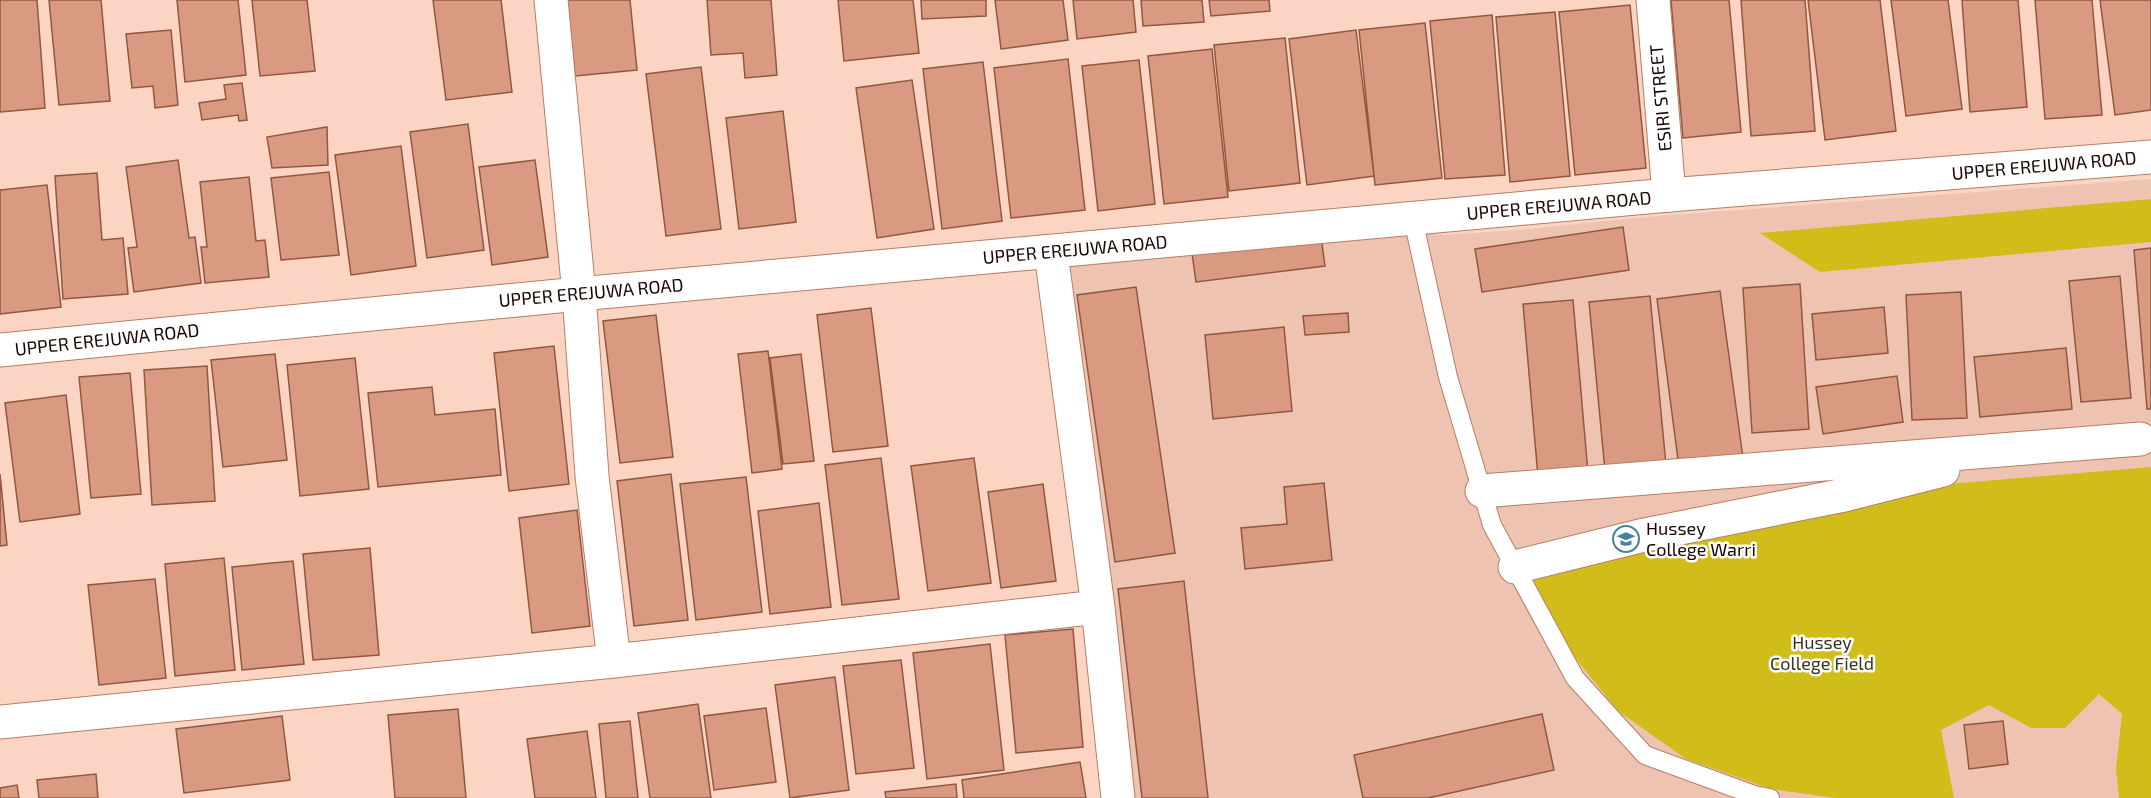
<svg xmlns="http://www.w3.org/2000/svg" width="2151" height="798" viewBox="0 0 2151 798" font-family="'Exo 2',sans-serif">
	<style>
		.built { fill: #efc3b2 }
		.green { fill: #d0bd1a }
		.building { fill: #da9a82; stroke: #915740; stroke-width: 1.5 }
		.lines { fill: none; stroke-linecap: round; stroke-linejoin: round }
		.service-casing { stroke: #b97c64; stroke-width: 20 }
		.minor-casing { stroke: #b97c64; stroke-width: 35 }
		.tertiary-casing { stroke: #b97c64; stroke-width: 35 }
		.service { stroke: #fff; stroke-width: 18 }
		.minor { stroke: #fff; stroke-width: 33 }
		.tertiary { stroke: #fff; stroke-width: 33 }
		.labels { text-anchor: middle; stroke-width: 5; stroke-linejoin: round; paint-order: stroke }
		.street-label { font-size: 18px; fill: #1a0501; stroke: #fff }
		.poi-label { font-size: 18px; fill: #1a0501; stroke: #fff; text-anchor: start }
		.park-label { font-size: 18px; fill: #37331c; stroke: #fff }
	</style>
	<rect width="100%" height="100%" fill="#fcd4c4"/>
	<!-- built -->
	<path class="built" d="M2151 179V798H1134L1066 280 1067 258 1386 229 1443 235 1519 230 1646 217Z"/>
	<!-- green -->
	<path class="green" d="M2151 199V242L1820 272 1760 233Z
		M2151 467V798H2119L2116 769 2122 714 2099 694 2065 728H2031L1989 705 1941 730 1954 798H1835L1771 789 1686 759 1618 711 1569 650 1524 570 1936 485Z"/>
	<!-- building -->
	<path class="building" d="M0 0H37L45 108 0 112Z
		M49 0H101L110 101 59 105Z
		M177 0H238L246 75 185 82Z
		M252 0H307L315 71 260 76Z
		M433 0H501L512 92 446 100Z
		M567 0H630L637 70 575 76Z
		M707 0H771L777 75 745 78 743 53 711 55Z
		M838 0H913L919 53 844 61Z
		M921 0H986V16L922 19Z
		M995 0H1063L1068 40 1001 49Z
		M1073 0H1133L1136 32 1077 39Z
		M1141 0H1202L1204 22 1143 26Z
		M1209 0H1269L1270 11 1211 16Z
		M1671 0H1729L1741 132 1683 138Z
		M1741 0H1805L1815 131 1751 136Z
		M1808 0H1880L1896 131 1825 140Z
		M1891 0H1948L1962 109 1906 116Z
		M1962 0H2018L2027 107 1970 112Z
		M2035 0H2092L2102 115 2045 119Z
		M2100 0H2151V110L2115 115Z
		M1630 5 1646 168 1575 175 1559 12Z
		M1555 12 1570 176 1510 182 1496 17Z
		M1492 15 1505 175 1445 179 1430 21Z
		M1425 23 1442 178 1375 185 1359 30Z
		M171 30 178 105 155 108 153 86 132 88 126 34Z
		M1356 30 1374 176 1307 185 1289 39Z
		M1285 38 1300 183 1229 191 1214 45Z
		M1212 49 1228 197 1164 204 1148 56Z
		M1068 59 1085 210 1011 218 994 68Z
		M1139 60 1155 204 1098 211 1082 66Z
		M983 62 1002 221 942 229 923 69Z
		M701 67 721 229 666 236 646 74Z
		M912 80 934 229 877 238 856 88Z
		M242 83 247 120 239 121 238 115 202 120 199 103 226 99 224 85Z
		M783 111 796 222 739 229 726 118Z
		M468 124 484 250 427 258 410 132Z
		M327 127 328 165 272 168 267 137Z
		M401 146 416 266 351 275 335 155Z
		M178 160 189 238 195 237 201 283 134 292 128 248 137 247 126 167Z
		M535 160 548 257 492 265 479 167Z
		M329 172 339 255 281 260 271 178Z
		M97 173 102 240 123 238 128 294 63 299 55 176Z
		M249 177 256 241 265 240 269 277 205 283 201 247H207L200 182Z
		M47 185 61 307 0 314V190Z
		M1623 227 1629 270 1482 292 1475 249Z
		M1321 237 1325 266 1196 282 1192 253Z
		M2151 248V409H2147L2134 250Z
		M2120 276 2131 398 2081 402 2069 281Z
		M1800 284 1809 429 1752 433 1743 288Z
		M1136 287 1175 553 1115 562 1077 295Z
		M1720 291 1743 458 1679 467 1657 299Z
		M1961 292 1967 418 1912 420 1906 295Z
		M1650 296 1666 465 1605 471 1589 302Z
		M1573 300 1588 473 1538 477 1523 304Z
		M1884 307 1888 353 1816 360 1812 314Z
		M871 308 888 446 833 452 817 315Z
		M1348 313 1349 332 1305 335 1303 316Z
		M656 315 673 457 620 463 603 321Z
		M1284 327 1292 411 1213 419 1205 335Z
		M554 346 569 484 509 491 494 353Z
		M2066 348 2072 409 1980 417 1974 357Z
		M768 351 782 469 752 473 738 354Z
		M275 354 287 460 223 467 211 360Z
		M801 354 814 461 783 464 770 358Z
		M355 358 369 489 300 496 287 365Z
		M207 366 215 501 152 505 144 370Z
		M130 373 141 494 91 498 79 377Z
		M1897 376 1903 422 1823 434 1816 387Z
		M432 387 435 415 495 409 501 475 378 487 368 393Z
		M66 395 80 514 20 522 5 403Z
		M881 458 899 599 842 605 825 465Z
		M974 458 991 583 928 591 911 466Z
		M0 474 7 545 0 546Z
		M671 474 688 620 634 626 617 481Z
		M746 477 762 612 696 620 680 484Z
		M1324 483 1332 560 1245 569 1241 528 1287 524 1284 487Z
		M1043 484 1056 581 1001 588 988 492Z
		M819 503 831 607 770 614 758 511Z
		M577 510 590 626 532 633 519 518Z
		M370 548 379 655 313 660 303 554Z
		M224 558 235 670 175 676 165 564Z
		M293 561 304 664 242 670 232 567Z
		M155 579 166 678 99 685 88 585Z
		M1184 581 1208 798H1142L1118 589Z
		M1073 629 1083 747 1016 753 1005 635Z
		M990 644 1004 770 927 779 913 653Z
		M901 660 914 768 856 774 843 666Z
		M835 677 849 790 790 798 775 685Z
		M698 704 711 798H650L638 713Z
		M766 708 776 782 714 790 704 716Z
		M458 709 466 798H395L388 715Z
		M1542 714 1554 770 1428 798H1363L1354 755Z
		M282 716 290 780 184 793 176 729Z
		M630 721 638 798H606L599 724Z
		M2003 721 2008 764 1969 769 1964 725Z
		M587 731 596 798H535L527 739Z
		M1080 762 1086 798H964L962 780Z
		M96 774 98 798H39L37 780Z
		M956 784 957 798H886L885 792Z
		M17 785 19 798H0V788Z"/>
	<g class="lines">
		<defs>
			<path id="service" d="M1413 219 1448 377 1492 525 1575 678 1645 755 1754 795 1770 798"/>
			<path id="minor" d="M551 0 579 294 592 476 614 661
				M1653 0 1669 195
				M1051 253 1098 607 1118 798
				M1482 491 2140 439
				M1515 567 1640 536 1844 495 1943 470
				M0 722 614 661 1098 607"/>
			<path id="tertiary" d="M0 350 579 294 1669 195 2151 157"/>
		</defs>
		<!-- service casing -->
		<use href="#service" class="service-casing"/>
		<!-- minor casing -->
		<use href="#minor" class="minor-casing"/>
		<!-- tertiary casing -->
		<use href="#tertiary" class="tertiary-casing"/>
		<!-- service -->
		<use href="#service" class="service"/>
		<!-- minor -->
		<use href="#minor" class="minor"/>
		<!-- tertiary -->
		<use href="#tertiary" class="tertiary"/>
	</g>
	<!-- icons -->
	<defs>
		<symbol id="university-ring" viewBox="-11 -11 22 22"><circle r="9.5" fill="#fff" stroke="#448398" stroke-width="1.5"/><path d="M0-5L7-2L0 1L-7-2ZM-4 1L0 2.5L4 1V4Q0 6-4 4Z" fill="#448398"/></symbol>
	</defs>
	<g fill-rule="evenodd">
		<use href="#university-ring" x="1611" y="524" width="30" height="30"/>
	</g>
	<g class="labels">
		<!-- street labels -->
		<g class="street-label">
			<text transform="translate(1661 98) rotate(-95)" y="6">ESIRI STREET</text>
			<text transform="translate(2044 166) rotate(-5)" y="6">UPPER EREJUWA ROAD</text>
			<text transform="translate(1559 206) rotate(-5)" y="6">UPPER EREJUWA ROAD</text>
			<text transform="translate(1075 250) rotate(-5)" y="6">UPPER EREJUWA ROAD</text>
			<text transform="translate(591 293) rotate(-5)" y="6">UPPER EREJUWA ROAD</text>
			<text transform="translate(107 340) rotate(-6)" y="6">UPPER EREJUWA ROAD</text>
		</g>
		<!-- poi labels -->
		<g class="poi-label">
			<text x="1646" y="535">Hussey<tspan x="1646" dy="21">College Warri</tspan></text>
		</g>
		<!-- park labels -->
		<g class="park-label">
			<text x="1822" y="649">Hussey<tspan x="1822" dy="21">College Field</tspan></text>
		</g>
	</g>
</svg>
